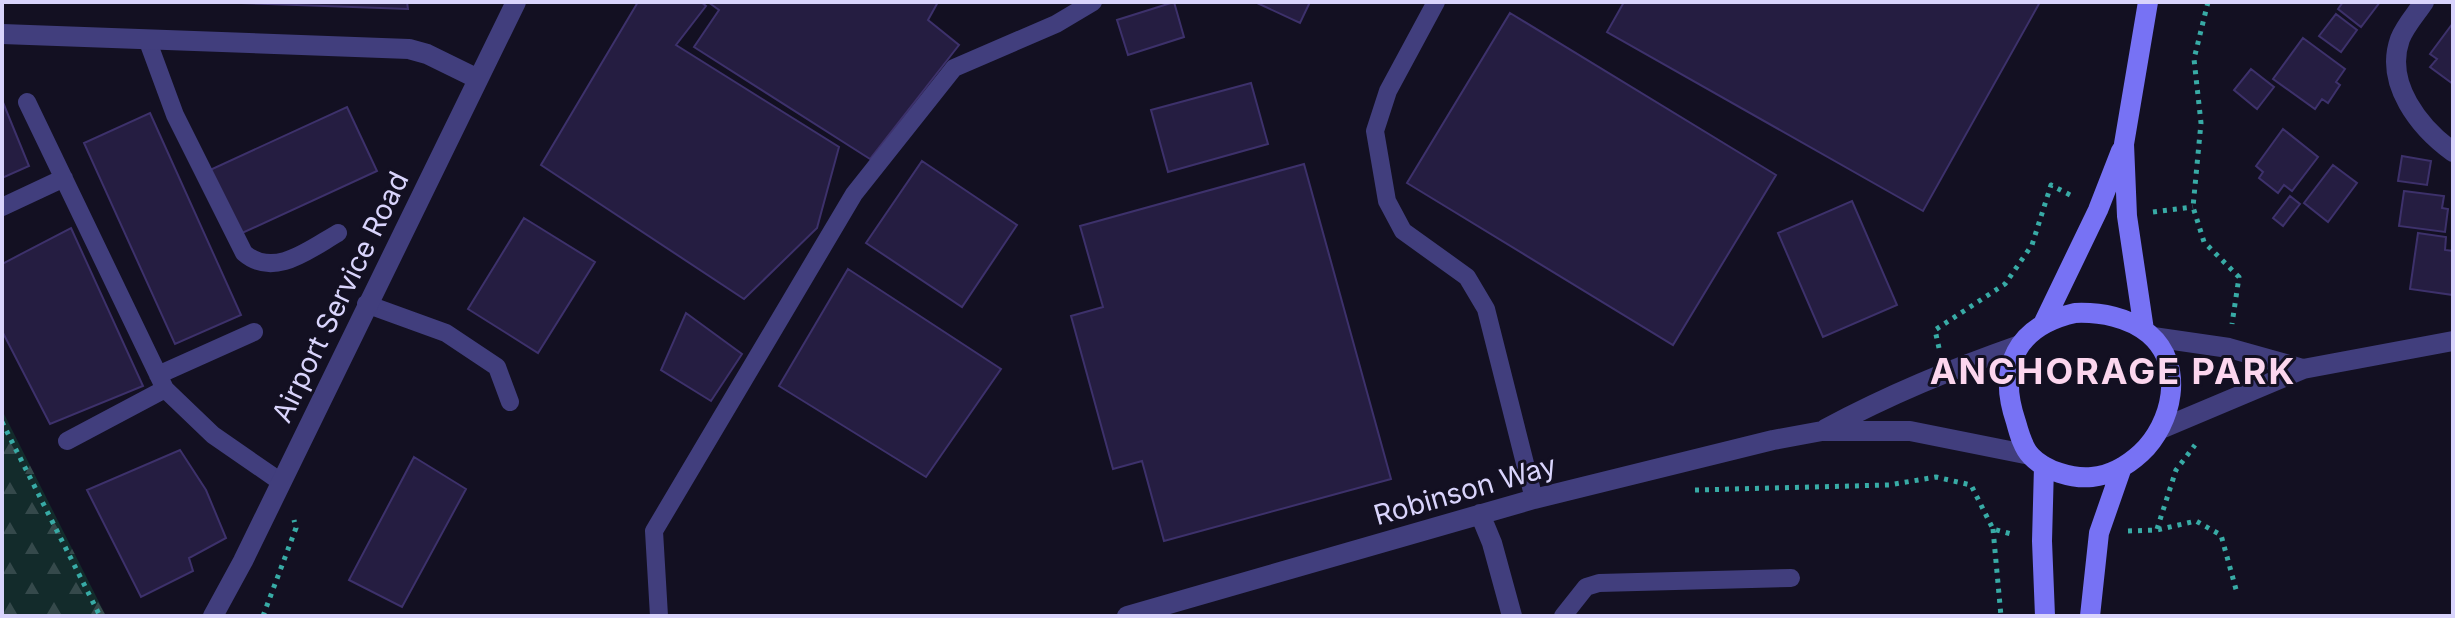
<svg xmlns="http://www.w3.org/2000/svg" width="2455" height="618" viewBox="0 0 2455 618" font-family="Inter,sans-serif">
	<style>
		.forest { fill: url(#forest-firs) }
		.building { fill: #251d41; stroke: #3d316b; stroke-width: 2 }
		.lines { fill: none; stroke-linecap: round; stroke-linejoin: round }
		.path { stroke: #38aba6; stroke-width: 5; stroke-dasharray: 4 6; stroke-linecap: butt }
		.lane { stroke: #413e7d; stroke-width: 18 }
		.street { stroke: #413e7d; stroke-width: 20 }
		.secondary { stroke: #7772f4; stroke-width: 20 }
		.labels { text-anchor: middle; stroke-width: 6; stroke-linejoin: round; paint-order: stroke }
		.street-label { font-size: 28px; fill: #d9d4fc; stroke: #131022 }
		.district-label { font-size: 36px; font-weight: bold; letter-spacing: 2px; fill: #fcd6ee; stroke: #131022 }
	</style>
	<defs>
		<pattern id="forest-firs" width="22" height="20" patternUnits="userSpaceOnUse" patternTransform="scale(2)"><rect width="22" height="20" fill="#132b2b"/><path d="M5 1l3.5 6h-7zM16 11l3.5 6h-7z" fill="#35494b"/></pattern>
	</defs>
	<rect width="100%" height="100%" fill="#131022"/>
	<!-- forest -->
	<path class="forest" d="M2 410 106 616H2Z"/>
	<!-- building -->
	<path class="building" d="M211 2H407L408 9Z
		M638 2H701L706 6 676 45 839 147 817 228 744 299 541 165Z
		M708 2H938L928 20 959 45 870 159 694 47 719 10Z
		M1174 2 1184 37 1128 55 1117 20Z
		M1255 2H1310L1300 23Z
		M1624 2H2040L1923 211 1607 32Z
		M2343 2H2380L2361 27 2338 9Z
		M1510 13 1776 175 1673 345 1407 183Z
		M2336 14 2357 30 2341 52 2319 36Z
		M2453 23V84L2430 67 2437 59 2430 54Z
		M2303 38 2345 69 2336 82 2340 85 2328 103 2322 99 2315 109 2273 79Z
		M2251 69 2274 87 2257 109 2234 90Z
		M1251 83 1268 144 1168 172 1151 110Z
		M2 100 29 166 2 178Z
		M347 107 377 171 240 234 210 170Z
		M150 113 241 315 175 344 84 143Z
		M2283 129 2318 157 2292 191 2284 185 2278 193 2259 178 2263 172 2256 166Z
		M2402 156 2431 161 2427 185 2398 181Z
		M922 161 1017 225 962 307 866 243Z
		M1304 164 1391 479 1164 541 1142 461 1113 469 1071 316 1103 307 1080 226Z
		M2333 165 2357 183 2328 222 2304 203Z
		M2404 191 2444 196 2442 208 2448 209 2445 232 2399 226Z
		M2290 196 2300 204 2283 226 2273 218Z
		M1852 201 1897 305 1823 337 1778 233Z
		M524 218 595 262 538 353 468 309Z
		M71 228 143 386 50 424 2 331V264Z
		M2418 233 2446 237 2445 250 2453 251V295L2410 289Z
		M848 269 1001 369 926 477 779 386Z
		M686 313 742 354 711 401 661 370Z
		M180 450 206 490 226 538 189 558 193 571 141 597 87 490Z
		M414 457 466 489 402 607 349 580Z"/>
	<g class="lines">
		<!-- path -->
		<path class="path" d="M2208 2 2194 59 2201 123 2193 207 2204 242 2239 277 2232 324
			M2153 212 2193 207
			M1939 348 1935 330 2005 284 2032 245 2051 185 2074 197
			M2 422 100 616
			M1695 490 1889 485 1936 477 1971 485 1993 529 2015 535
			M1993 529 2001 616
			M2157 529 2176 470 2195 445
			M2128 531 2157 530 2196 521 2221 535 2237 593
			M263 616 296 528 294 520"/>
		<!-- lane -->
		<path class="lane" d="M1436 2 1388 91 1375 131 1387 201 1403 231 1467 277 1486 309 1534 499
			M147 39 175 115 244 253C274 279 310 249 338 233
			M27 102 165 389 213 435 281 482
			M2 207 64 178
			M366 304 446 333 497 367 510 402
			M158 375 254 332
			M67 441 165 389
			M659 616 654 531 854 194 954 68 1056 24 1093 2
			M1563 616 1586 587 1599 583 1791 578"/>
		<!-- street -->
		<path class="street" d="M2424 2C2416 14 2405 26 2400 39 2384 84 2420 128 2453 152
			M2 34 409 49 427 54 476 78
			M2153 337 2229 348 2303 369
			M2163 428 2303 369 2453 341
			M1825 429C1891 394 1949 370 2020 345
			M1480 514 1492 543 1512 616
			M213 616 243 561 516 2
			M1127 616 1534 499 1773 440 1822 431H1910L2030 455"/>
		<!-- secondary -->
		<path class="secondary" d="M2075 313C2100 312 2129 317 2149 334 2186 366 2172 424 2141 453 2128 465 2111 475 2092 477 2073 479 2045 471 2031 456 2023 448 2019 433 2016 422 1997 367 2016 326 2075 313Z
			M2044 322 2098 210 2121 151
			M2144 330 2127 216 2124 144 2148 2
			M2044 466 2042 541 2045 616
			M2090 616 2099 533 2122 467"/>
	</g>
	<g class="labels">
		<!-- street labels -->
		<g class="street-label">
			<text transform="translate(340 297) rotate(-64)" y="10">Airport Service Road</text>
			<text transform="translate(1465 490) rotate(-16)" y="10">Robinson Way</text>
		</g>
		<!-- district labels -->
		<g class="district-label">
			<text x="2113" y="384">ANCHORAGE PARK</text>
		</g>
	</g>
	<!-- border -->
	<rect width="2455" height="618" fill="none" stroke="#d9d4fc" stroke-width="8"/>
</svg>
